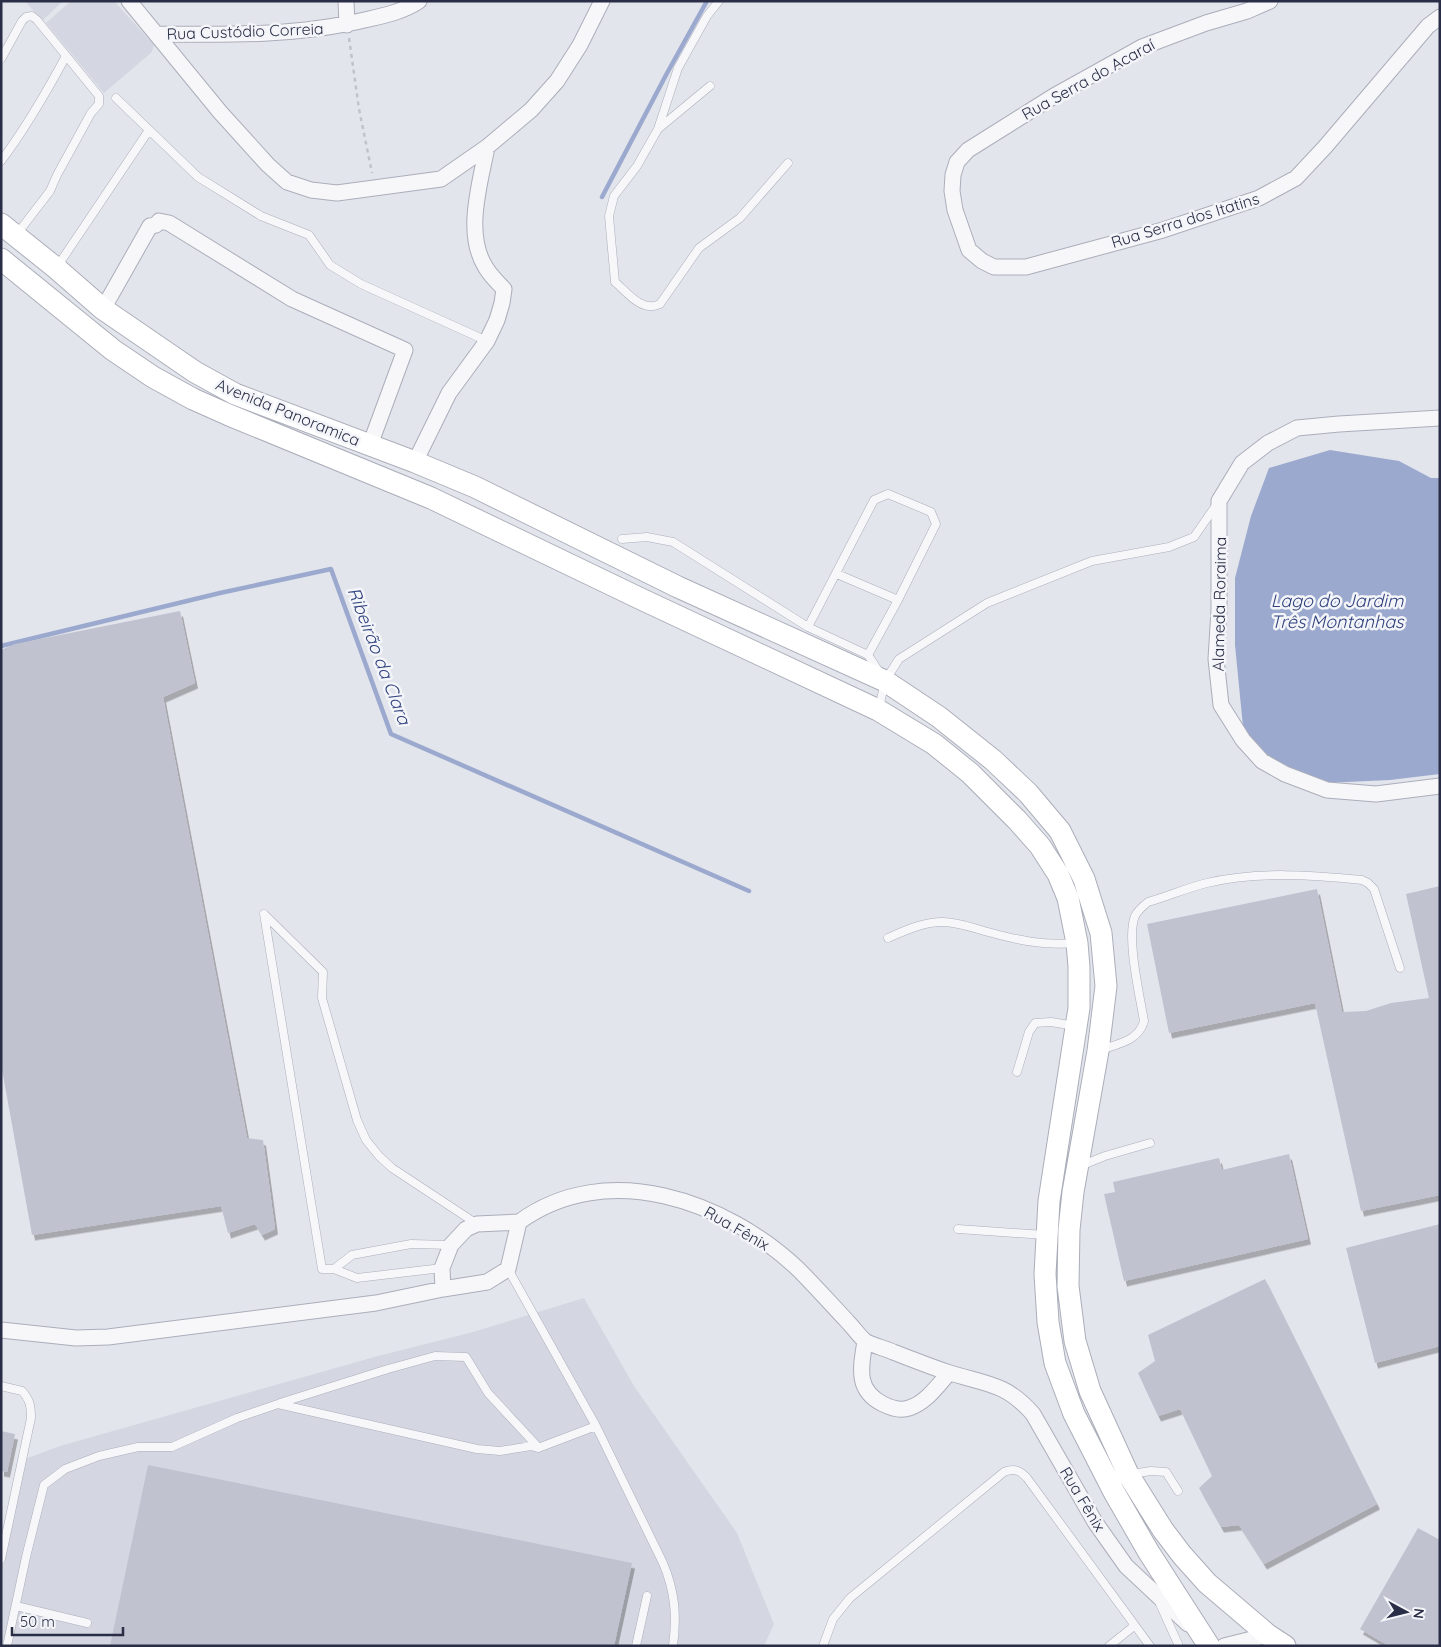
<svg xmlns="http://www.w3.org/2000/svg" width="1441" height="1647" viewBox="0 0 1441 1647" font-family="Quicksand,sans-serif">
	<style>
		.built { fill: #d4d7e1 }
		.water { fill: #9ca9ce }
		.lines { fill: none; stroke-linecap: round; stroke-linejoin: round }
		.stream { stroke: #9ca9ce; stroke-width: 4.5 }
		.building { fill: #c0c2d0; filter: url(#shadow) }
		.service-casing { stroke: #abaeba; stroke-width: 9 }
		.minor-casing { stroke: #abaeba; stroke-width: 17 }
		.secondary-casing { stroke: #abaeba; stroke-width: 23 }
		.path { stroke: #c1c3cb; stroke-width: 2.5; stroke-dasharray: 4 4; stroke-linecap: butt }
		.service { stroke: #f7f7fa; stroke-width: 8 }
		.minor { stroke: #f7f7fa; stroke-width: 15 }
		.secondary { stroke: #fff; stroke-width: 21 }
		.labels { text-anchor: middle; stroke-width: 5; stroke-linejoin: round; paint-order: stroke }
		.street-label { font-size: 16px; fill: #292e46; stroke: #f3f5f9 }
		.water-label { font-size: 18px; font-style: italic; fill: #30417e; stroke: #f3f5f9 }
	</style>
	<defs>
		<filter id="shadow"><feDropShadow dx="3" dy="5.5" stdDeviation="0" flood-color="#0004"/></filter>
	</defs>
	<rect width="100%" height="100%" fill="#e3e5ec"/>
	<!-- built -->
	<path class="built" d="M25 1H63L42 21Z
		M71 1H114L154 45 152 52 104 93 46 23Z
		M584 1298 634 1386 737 1533 774 1624 764 1646H1V1543L17 1462 60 1446 378 1356 473 1332Z"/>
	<!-- water -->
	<path class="water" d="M1330 450 1399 461 1431 478H1440V774L1390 780 1324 783 1274 767 1244 737 1235 645V578L1251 516 1269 468Z"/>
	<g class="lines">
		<!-- stream -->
		<path class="stream" d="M602 197 666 75 707 1
			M1 646 220 593 331 569 391 734 749 891"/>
	</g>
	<!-- building -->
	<path class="building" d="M180 611 195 683 163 697 247 1138 263 1140 275 1229 262 1235 255 1224 228 1233 221 1206 32 1235 1 1064V650L15 644Z
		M1440 886V1195L1361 1211 1315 1003 1169 1033 1147 924 1317 889 1342 1012 1366 1011 1391 1003 1429 998 1406 894Z
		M1289 1154 1308 1239 1124 1281 1104 1194 1115 1192 1113 1182 1219 1158 1222 1170Z
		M1440 1224V1346L1375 1363 1346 1248Z
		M1265 1279 1377 1504 1264 1564 1239 1525 1221 1527 1199 1488 1212 1476 1180 1409 1158 1416 1138 1373 1155 1361 1148 1335Z
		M1 1431 15 1434 7 1472 1 1471Z
		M148 1465 632 1563 614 1646H110Z
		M1418 1528 1440 1540V1646H1389L1360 1629Z"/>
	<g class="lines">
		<defs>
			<path id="service" d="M719 1 707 16 678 68 658 129 637 166 614 196 609 216 615 282C627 292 642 313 660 304L699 248 740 218 788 163
				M1 59 22 21 26 17 32 16 37 20 99 96V104L91 113 57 175 50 191 17 234
				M116 98 198 177 261 216 309 235 330 265 361 284 487 341
				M658 129 710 86
				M1 161C26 128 46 93 66 56
				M57 267 149 130
				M622 539 647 537 673 542 808 627 868 655 880 673
				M837 574 898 600
				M808 627 874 500 888 494 931 512 936 524 898 600 868 655
				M879 708 885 681 899 659 987 603 1092 561 1169 547 1194 537 1217 504
				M264 914 322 1269H334L357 1278 442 1268
				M264 914 323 972 322 998 357 1120 366 1140 379 1156 392 1168 477 1224
				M888 938C906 930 923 922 943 922 958 922 973 928 988 932 1017 940 1044 946 1075 943
				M1100 1050C1117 1044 1139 1041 1144 1021 1140 997 1126 937 1135 916 1138 910 1143 906 1148 902 1168 896 1187 888 1207 883 1257 871 1311 875 1362 880L1368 883 1374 889 1400 968
				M1017 1072 1029 1032 1035 1023 1051 1022 1075 1026
				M1080 1166 1105 1156 1150 1143
				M958 1229 1045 1235
				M334 1269 352 1255 411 1244 451 1245
				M508 1269 596 1426 663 1563C675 1591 677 1616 673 1646
				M1 1386 22 1391C30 1400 31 1406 31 1418L1 1559
				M280 1403 388 1369 435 1356 466 1357 488 1393 538 1447
				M1131 1474 1151 1471 1166 1472 1178 1491
				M1160 1604 1179 1646
				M16 1606 87 1623
				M7 1646 26 1557 44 1485 65 1469 99 1456 138 1447H172L237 1418 278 1404 477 1449 500 1451 531 1446 538 1448 596 1426
				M636 1646 647 1596
				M823 1646 833 1619 850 1598 1004 1472C1014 1468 1020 1470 1027 1478L1150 1646
				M1109 1646 1134 1626"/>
			<path id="minor" d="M129 1 220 112 268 165 287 182 311 190 337 193 441 179 487 147 531 110 557 81 580 45 602 1
				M346 1 347 25
				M1270 1 1247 11 1206 23 1142 47 1054 96 968 150 957 162 953 175 952 191 955 210 969 250 982 261 994 267H1026L1163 230 1259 198 1296 178 1325 147 1428 26 1440 17
				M157 34C229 35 299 36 369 19 387 15 404 11 419 1
				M103 309 150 226 156 225 159 221 169 223 292 299 405 350 370 445
				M1440 418 1339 424 1297 428 1268 443 1242 463 1219 501V610L1216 659 1221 705 1243 740 1262 761 1285 774 1327 790 1376 794 1440 786
				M415 462 449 393 487 341 497 320 502 303 504 289C497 282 491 276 486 268 464 234 480 184 487 147
				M519 1222C607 1158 726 1201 798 1269 815 1286 831 1304 847 1321 853 1327 859 1336 865 1341 873 1346 885 1348 893 1352 912 1359 931 1367 950 1373 986 1384 1006 1383 1033 1414L1095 1522 1126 1566 1188 1624
				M443 1289 442 1268 451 1245 466 1229 477 1224 519 1222
				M1 1330 76 1338 108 1337 376 1303 443 1289 487 1282 508 1269 519 1222
				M865 1341C861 1367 855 1390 883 1404 891 1408 901 1411 909 1408 926 1403 938 1385 949 1373
				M1224 1646 1268 1635"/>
			<path id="secondary" d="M1 224 56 268 103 309 195 372 235 394 415 462 475 487 678 587 885 681 939 717 993 760 1028 793 1060 831 1084 879 1101 933 1106 986 1098 1051 1073 1192 1069 1230 1068 1286 1075 1341 1090 1391 1128 1474 1163 1530 1182 1555 1207 1583 1268 1635 1285 1646
				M1 259 113 350 153 377 193 399 229 415 431 498 639 598 878 710 934 744 970 773 1017 820 1040 846 1058 874 1068 898 1077 943 1079 967V1008L1049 1201 1045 1274 1048 1322 1055 1363 1074 1414 1114 1492 1148 1551 1209 1646"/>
		</defs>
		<!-- service casing -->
		<use href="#service" class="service-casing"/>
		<!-- minor casing -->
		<use href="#minor" class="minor-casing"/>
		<!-- secondary casing -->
		<use href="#secondary" class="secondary-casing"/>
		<!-- path -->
		<path class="path" d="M349 38 359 109 372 173"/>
		<!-- service -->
		<use href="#service" class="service"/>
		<!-- minor -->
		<use href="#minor" class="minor"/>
		<!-- secondary -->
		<use href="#secondary" class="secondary"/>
	</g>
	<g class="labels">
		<!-- street labels -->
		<g class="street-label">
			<text transform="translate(245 31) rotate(-2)" y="6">Rua Custódio Correia</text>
			<text transform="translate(1088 79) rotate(-29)" y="6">Rua Serra do Acaraí</text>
			<text transform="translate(1185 220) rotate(-17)" y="6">Rua Serra dos Itatins</text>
			<text transform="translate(288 412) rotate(22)" y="6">Avenida Panoramica</text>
			<text transform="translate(1219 604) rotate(-89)" y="6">Alameda Roraima</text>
			<text transform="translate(737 1228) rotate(30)" y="6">Rua Fênix</text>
			<text transform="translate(1083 1499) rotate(59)" y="6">Rua Fênix</text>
		</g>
		<!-- water labels -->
		<g class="water-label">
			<text x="1337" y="607">Lago do Jardim<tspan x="1337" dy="21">Três Montanhas</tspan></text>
			<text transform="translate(379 656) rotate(69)" y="6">Ribeirão da Clara</text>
		</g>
	</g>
	<!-- border -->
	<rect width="1441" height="1647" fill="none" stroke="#292e46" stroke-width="5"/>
	<!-- north arrow -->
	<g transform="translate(1406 1612) rotate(97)" stroke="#f3f5f9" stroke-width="4" paint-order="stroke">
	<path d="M0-4L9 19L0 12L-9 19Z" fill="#292e46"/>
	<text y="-8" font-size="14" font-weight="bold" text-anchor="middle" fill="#292e46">N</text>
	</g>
	<!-- scale -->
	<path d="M12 1627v8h111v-8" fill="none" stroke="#292e46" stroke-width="2.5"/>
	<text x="20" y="1627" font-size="15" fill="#292e46" stroke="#f3f5f9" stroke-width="4" paint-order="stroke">50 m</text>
</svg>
